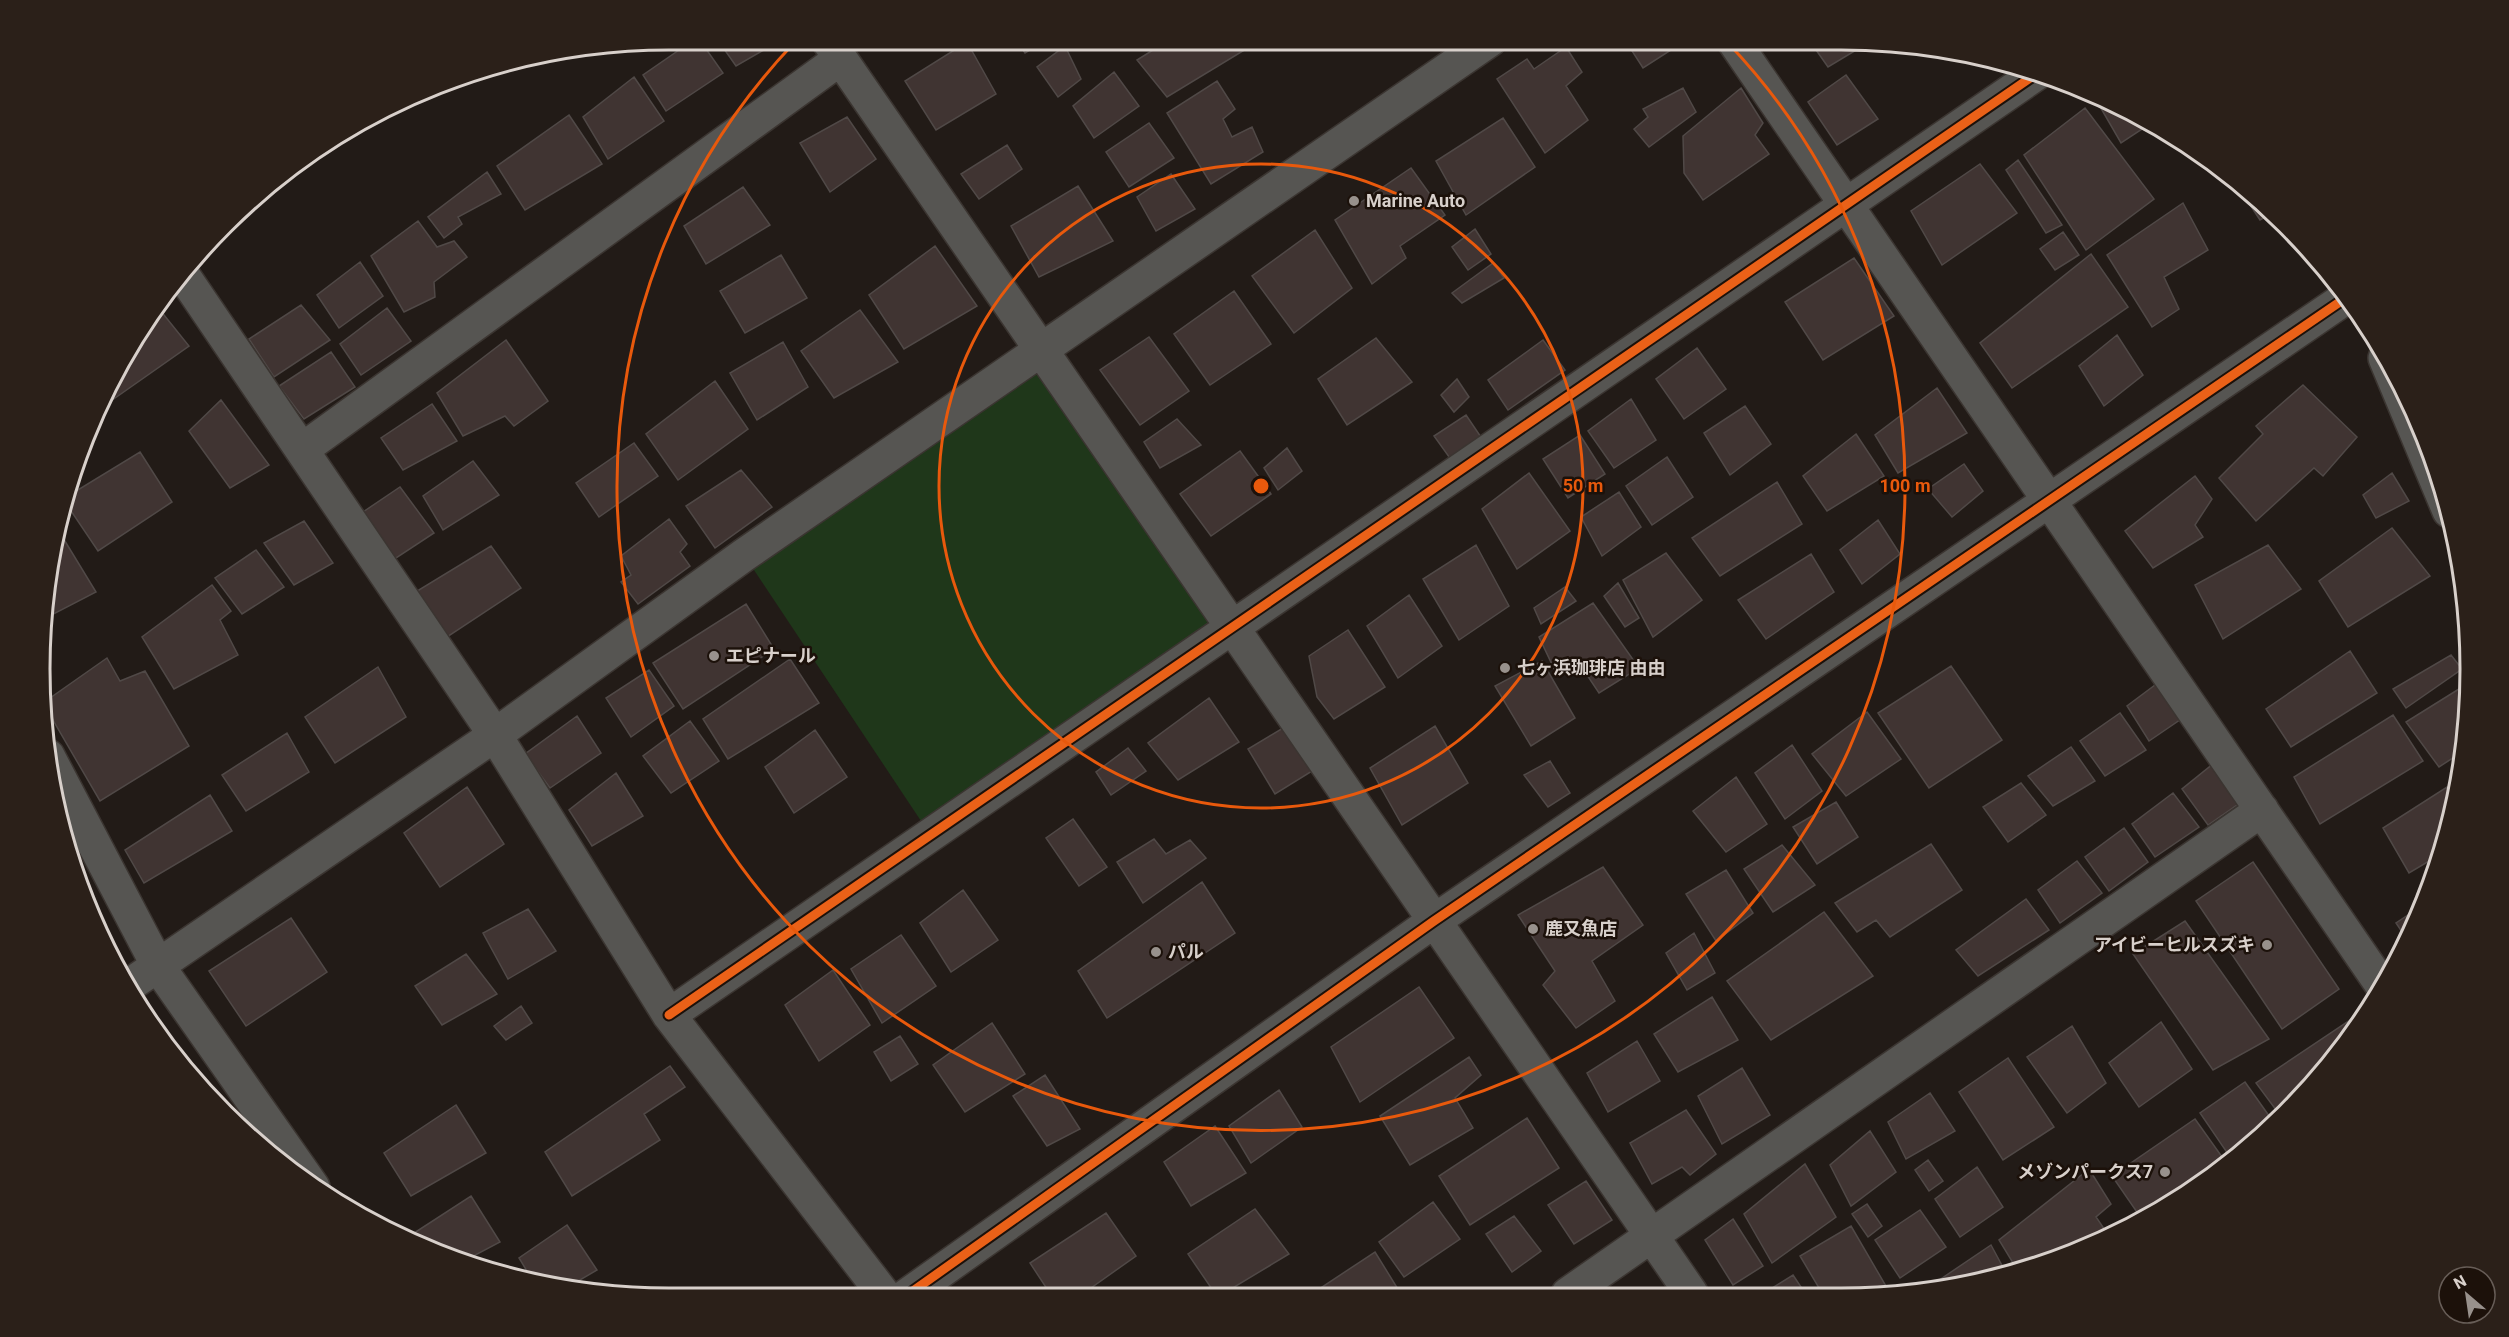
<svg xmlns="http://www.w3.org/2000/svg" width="2509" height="1337" viewBox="0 0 2509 1337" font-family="Roboto,'Noto Sans JP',sans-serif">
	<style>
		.green { fill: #1f371a }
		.building { fill: #403432; stroke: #504947; stroke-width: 1.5 }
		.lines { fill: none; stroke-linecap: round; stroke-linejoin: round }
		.minor-casing { stroke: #3b3531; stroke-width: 36 }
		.minor { stroke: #565552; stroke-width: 33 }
		.cycleway-casing { stroke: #1c110a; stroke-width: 13 }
		.cycleway { stroke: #ea6118; stroke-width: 9 }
		.ring { fill: none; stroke: #e8590c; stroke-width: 3 }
		.poi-dot { fill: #98918c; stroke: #1c110a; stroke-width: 2 }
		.labels { text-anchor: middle; stroke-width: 5; stroke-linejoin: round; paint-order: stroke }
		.poi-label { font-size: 18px; font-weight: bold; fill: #d8d0cb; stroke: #1c110a; text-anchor: start }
		.rim { fill: none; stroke: #d8d0cb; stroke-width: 3 }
		.centre { fill: #e8590c; stroke: #1c110a; stroke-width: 3 }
		.ring-label { font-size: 18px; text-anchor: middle; font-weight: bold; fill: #e8590c; stroke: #1c110a; stroke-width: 5; stroke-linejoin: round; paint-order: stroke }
	</style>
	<rect width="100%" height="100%" fill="#221b17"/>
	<!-- green -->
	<path class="green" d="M1041 350 1232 628 931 836 744 555Z"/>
	<!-- building -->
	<path class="building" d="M695 39H699L723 73 666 111 643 75Z
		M717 39H783L736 66Z
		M1016 39H1049L1025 53Z
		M1169 40H1261L1167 97 1137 60Z
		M1625 40H1665L1671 50 1643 68Z
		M1809 40H1873L1828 67Z
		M967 42 996 94 936 130 905 81Z
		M1065 46 1081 79 1058 97 1037 67Z
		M1566 47 1582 72 1566 86 1588 120 1545 153 1497 79 1527 59 1534 69Z
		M1114 72 1139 106 1094 138 1073 106Z
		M1846 75 1878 119 1837 145 1808 102Z
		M634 77 664 121 608 159 583 117Z
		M1217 81 1235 109 1223 119 1232 137 1252 127 1263 152 1211 184 1167 113Z
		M1683 88 1696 112 1649 147 1634 129 1648 117 1643 109Z
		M1741 88 1763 123 1755 135 1769 154 1703 200 1684 173 1683 136Z
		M2095 98 2153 122 2121 143Z
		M2085 108 2154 199 2086 250 2024 155Z
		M569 115 602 164 525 210 497 166Z
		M847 117 876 159 830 192 800 143Z
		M1503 118 1535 167 1466 215 1436 161Z
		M1149 123 1174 158 1129 187 1106 152Z
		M1007 145 1022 169 979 199 961 174Z
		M2018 160 2062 225 2046 233 2006 170Z
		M1980 164 2017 213 1942 265 1911 211Z
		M1411 168 1445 215 1400 246 1406 258 1372 284 1335 220Z
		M487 172 501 194 458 217 462 224 444 238 428 217Z
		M1171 174 1195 209 1156 231 1137 197Z
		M2233 179 2255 195 2272 213 2260 220Z
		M1078 186 1113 241 1039 277 1011 226Z
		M743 187 770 225 706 264 684 226Z
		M2183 203 2208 250 2164 277 2179 309 2152 327 2107 255Z
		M418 221 437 247 454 241 467 257 434 282 435 297 404 312 371 256Z
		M1475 229 1491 254 1468 270 1452 247Z
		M1315 230 1352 288 1294 333 1252 276Z
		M2063 232 2079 255 2055 270 2040 249Z
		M935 246 977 306 904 349 869 295Z
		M2091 254 2128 307 2012 388 1980 343Z
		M781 255 807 298 745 333 720 291Z
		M1854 258 1894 316 1823 360 1785 302Z
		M360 262 383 296 339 328 317 295Z
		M1493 263 1504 278 1462 303 1452 293Z
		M1234 291 1271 344 1210 385 1174 334Z
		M156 305 189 346 108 403 104 396 145 319Z
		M301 305 330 340 274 377 249 339Z
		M387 308 411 341 361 375 340 344Z
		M860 310 898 362 834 398 801 351Z
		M2117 335 2143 375 2104 406 2079 366Z
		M1149 337 1189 391 1140 425 1100 370Z
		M1376 338 1412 382 1347 425 1318 379Z
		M506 340 548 401 514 426 505 416 463 436 437 393Z
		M1543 340 1565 370 1508 410 1488 380Z
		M783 342 808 387 757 420 730 373Z
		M1697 348 1726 389 1684 419 1656 379Z
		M331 352 355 387 304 419 279 386Z
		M1457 379 1469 397 1454 412 1441 395Z
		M715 381 748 429 678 480 646 434Z
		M2303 385 2357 437 2323 476 2314 468 2256 521 2219 478 2263 434 2256 426Z
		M1937 388 1967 433 1898 473 1875 435Z
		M1631 399 1656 440 1614 468 1588 431Z
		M221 400 269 465 230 488 189 431Z
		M432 404 457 441 403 470 381 438Z
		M1745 406 1771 444 1730 475 1704 433Z
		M1466 415 1483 440 1452 461 1434 436Z
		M1177 419 1201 445 1160 468 1144 442Z
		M1856 434 1884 476 1827 511 1803 476Z
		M1580 435 1605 474 1568 498 1543 459Z
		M634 443 658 476 599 517 576 483Z
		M1287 448 1302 471 1278 490 1264 468Z
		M1240 451 1271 494 1211 536 1180 494Z
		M140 452 172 502 98 551 63 499Z
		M1667 457 1693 497 1652 525 1626 486Z
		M473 461 499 495 443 530 423 496Z
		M1964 464 1983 491 1952 517 1928 489Z
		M741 470 772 507 715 548 686 506Z
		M1529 473 1570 531 1517 569 1482 509Z
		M2392 473 2409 501 2376 518 2363 495Z
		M2195 476 2212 499 2195 525 2203 537 2153 568 2125 531Z
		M1777 482 1802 524 1720 576 1692 538Z
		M400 487 434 533 387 564 360 514Z
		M1619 492 1641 527 1602 556 1581 517Z
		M669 519 687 544 680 552 690 566 638 604 621 582 631 575 621 556Z
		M1878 520 1900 554 1862 584 1840 550Z
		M304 521 333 563 294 585 264 543Z
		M57 528 96 592 42 620Z
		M2392 528 2430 576 2348 627 2319 581Z
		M1476 545 1509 606 1459 640 1423 579Z
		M2268 545 2301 589 2223 639 2195 585Z
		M491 546 521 588 438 643 409 596Z
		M256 550 284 587 242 614 215 578Z
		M1666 553 1702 600 1653 637 1623 580Z
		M1811 554 1834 592 1766 639 1738 600Z
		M1618 583 1639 618 1625 627 1604 596Z
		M212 585 231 611 220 620 238 655 174 689 142 637Z
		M1565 587 1576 601 1541 624 1534 608Z
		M1409 595 1442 646 1398 678 1367 626Z
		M1593 603 1639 668 1599 693 1577 660 1557 675 1539 637Z
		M746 604 774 649 683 709 653 663Z
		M1348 630 1385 687 1334 719 1317 697 1309 656Z
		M2350 651 2377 693 2291 747 2266 709Z
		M2451 655 2462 669 2406 708 2393 689Z
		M107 658 120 681 145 671 189 746 100 801 43 703Z
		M790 659 819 703 728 759 703 719Z
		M1542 661 1575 718 1531 746 1495 686Z
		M1951 666 2002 740 1929 788 1878 713Z
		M378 667 406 717 335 763 305 717Z
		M649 670 674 706 631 737 606 698Z
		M2163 679 2187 715 2149 741 2127 706Z
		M2467 684 2465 750 2439 767 2406 722Z
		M1209 698 1239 742 1178 780 1148 743Z
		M1867 712 1901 759 1846 796 1812 754Z
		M2120 713 2146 750 2105 776 2080 741Z
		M2393 715 2423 761 2320 824 2294 777Z
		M577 716 601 753 550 788 525 754Z
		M690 721 719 761 671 793 643 756Z
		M1288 725 1317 768 1275 794 1248 749Z
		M1435 726 1468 783 1402 825 1370 768Z
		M815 730 847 777 794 813 765 767Z
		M287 733 309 772 246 811 222 775Z
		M1792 745 1822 791 1785 819 1755 773Z
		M2071 747 2095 781 2053 806 2028 776Z
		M1128 748 1146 771 1111 795 1096 772Z
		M2219 759 2247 798 2208 825 2182 789Z
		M1550 761 1570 793 1548 807 1524 775Z
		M616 773 643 816 592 846 569 810Z
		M1736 777 1767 824 1726 852 1693 811Z
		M2021 783 2046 815 2008 842 1983 807Z
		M467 787 504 844 440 887 404 833Z
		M2447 787 2454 796 2441 854 2409 873 2383 828Z
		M2173 793 2199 827 2155 857 2132 824Z
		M210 795 232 831 144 883 125 850Z
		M1836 802 1858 837 1817 864 1793 827Z
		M1073 819 1107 867 1079 886 1046 838Z
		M2124 828 2148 862 2109 891 2085 857Z
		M1154 839 1166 854 1190 840 1206 858 1143 903 1117 862Z
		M1931 844 1962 890 1890 937 1876 920 1857 932 1835 903Z
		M1782 845 1815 885 1773 912 1744 869Z
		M2077 861 2102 893 2060 923 2038 890Z
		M2253 862 2339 989 2282 1029 2196 901Z
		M1603 867 1643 925 1592 961 1615 1001 1576 1028 1543 985 1555 971 1518 915Z
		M1726 870 1753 913 1716 941 1686 894Z
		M1202 882 1235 933 1107 1018 1078 971Z
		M963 890 998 940 951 972 920 923Z
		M2026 899 2049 930 1978 976 1956 950Z
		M2420 907 2406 938 2396 923Z
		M528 909 556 951 508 979 483 933Z
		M1824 912 1873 976 1771 1040 1727 981Z
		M291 918 327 972 246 1026 209 971Z
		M2185 921 2269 1039 2213 1070 2133 954Z
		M1694 933 1715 973 1687 990 1666 953Z
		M901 935 936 986 882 1023 851 969Z
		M466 954 497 994 442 1025 415 986Z
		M833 970 870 1025 819 1061 785 1005Z
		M1419 987 1454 1038 1360 1102 1331 1047Z
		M1712 997 1738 1040 1678 1072 1654 1034Z
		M521 1006 532 1023 506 1040 494 1026Z
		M2368 1008 2314 1084 2279 1114 2256 1083Z
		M2161 1022 2192 1069 2139 1107 2109 1063Z
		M992 1023 1025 1074 965 1112 933 1065Z
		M2072 1026 2106 1083 2067 1113 2027 1057Z
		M900 1036 918 1064 891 1081 874 1052Z
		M1637 1041 1660 1081 1608 1112 1587 1073Z
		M1469 1057 1481 1075 1455 1098 1473 1128 1410 1165 1380 1116Z
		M2008 1058 2054 1127 2003 1160 1959 1092Z
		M670 1066 685 1087 644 1114 660 1140 572 1196 545 1152Z
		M1742 1068 1770 1115 1722 1144 1698 1096Z
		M1045 1075 1080 1129 1047 1146 1013 1096Z
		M2245 1082 2272 1120 2230 1157 2200 1113Z
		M1279 1090 1302 1127 1251 1163 1229 1126Z
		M1930 1093 1955 1131 1906 1159 1888 1122Z
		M456 1105 486 1153 411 1196 384 1153Z
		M1686 1110 1716 1154 1690 1175 1682 1167 1652 1184 1630 1143Z
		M1527 1118 1559 1168 1470 1225 1439 1176Z
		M2195 1119 2225 1161 2141 1218 2112 1176Z
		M1215 1126 1246 1173 1191 1206 1164 1162Z
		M1870 1131 1896 1172 1851 1206 1830 1165Z
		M1928 1160 1943 1181 1929 1191 1915 1170Z
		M1805 1164 1836 1217 1772 1263 1744 1214Z
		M1977 1167 2003 1207 1960 1237 1935 1199Z
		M2089 1169 2111 1204 2096 1217 2107 1233 2079 1251 2016 1268 1999 1240Z
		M1586 1181 1612 1220 1574 1244 1548 1205Z
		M471 1196 500 1242 466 1260 414 1239 411 1235Z
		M1433 1202 1460 1239 1404 1277 1379 1242Z
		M1867 1204 1882 1226 1868 1237 1852 1214Z
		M1255 1209 1289 1254 1221 1295H1216L1188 1254Z
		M1920 1210 1946 1247 1900 1278 1875 1240Z
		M1106 1213 1136 1256 1081 1295H1051L1030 1263Z
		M1514 1216 1541 1251 1512 1272 1486 1234Z
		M1733 1219 1763 1266 1733 1285 1705 1240Z
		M567 1225 597 1270 568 1287 533 1281 519 1258Z
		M1851 1226 1890 1293H1822L1800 1256Z
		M1991 1245 2005 1271 1920 1293Z
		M1375 1252 1401 1294 1310 1295Z
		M1793 1275 1805 1293H1764Z"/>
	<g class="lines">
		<defs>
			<path id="minor" d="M827 39 1691 1293
				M1733 40 2383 987
				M181 272 495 735 669 1015 885 1296
				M2385 358 2449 511
				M303 449 840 59
				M48 756 158 966 313 1187
				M128 986 495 735 744 555 1490 40
				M669 1015 2036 74
				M1568 1294 2262 810
				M906 1296 1434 921 2347 297"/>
		</defs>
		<!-- minor casing -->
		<use href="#minor" class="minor-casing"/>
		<!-- minor -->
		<use href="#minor" class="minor"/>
		<defs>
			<path id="cycleway" d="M669 1015 2036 74
				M906 1296 1434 921 2347 297"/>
		</defs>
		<!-- cycleway casing -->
		<use href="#cycleway" class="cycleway-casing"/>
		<!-- cycleway -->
		<use href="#cycleway" class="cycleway"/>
	</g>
	<!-- distance rings -->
	<g class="ring">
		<circle cx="1261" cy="486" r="322"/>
		<path d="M1728 43A644 644 0 1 1 794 43"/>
	</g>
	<!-- markers -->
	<g class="poi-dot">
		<circle cx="1354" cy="201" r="6"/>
		<circle cx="714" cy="656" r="6"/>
		<circle cx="1505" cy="668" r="6"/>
		<circle cx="1533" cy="929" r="6"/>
		<circle cx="2267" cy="945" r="6"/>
		<circle cx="1156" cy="952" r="6"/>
		<circle cx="2165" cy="1172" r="6"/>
	</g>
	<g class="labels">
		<!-- poi labels -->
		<g class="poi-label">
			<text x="1366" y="207">Marine Auto</text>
			<text x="726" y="662">エピナール</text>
			<text x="1517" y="674">七ヶ浜珈琲店 由由</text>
			<text x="1545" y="935">鹿又魚店</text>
			<text x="2255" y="951" text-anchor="end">アイビーヒルスズキ</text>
			<text x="1168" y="958">パル</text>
			<text x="2153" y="1178" text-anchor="end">メゾンパークス7</text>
		</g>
	</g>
	<!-- crop -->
	<path d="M0 0H2509V1337H0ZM669 50H1841A619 619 0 0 1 2460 669V669A619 619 0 0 1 1841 1288H669A619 619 0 0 1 50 669V669A619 619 0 0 1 669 50Z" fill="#2b2019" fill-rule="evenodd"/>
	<path class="rim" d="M669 50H1841A619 619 0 0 1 2460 669V669A619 619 0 0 1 1841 1288H669A619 619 0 0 1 50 669V669A619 619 0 0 1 669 50Z"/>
	<circle cx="1261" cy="486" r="9" class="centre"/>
	<g class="ring-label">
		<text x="1583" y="492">50 m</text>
		<text x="1905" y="492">100 m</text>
	</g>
	<!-- north arrow -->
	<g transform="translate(2467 1295) rotate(331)"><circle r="28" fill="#1c110a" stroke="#675d57" stroke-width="1.5"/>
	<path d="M0-4.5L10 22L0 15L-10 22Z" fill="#98918c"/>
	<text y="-9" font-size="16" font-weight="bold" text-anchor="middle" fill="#d8d0cb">N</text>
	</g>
</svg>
